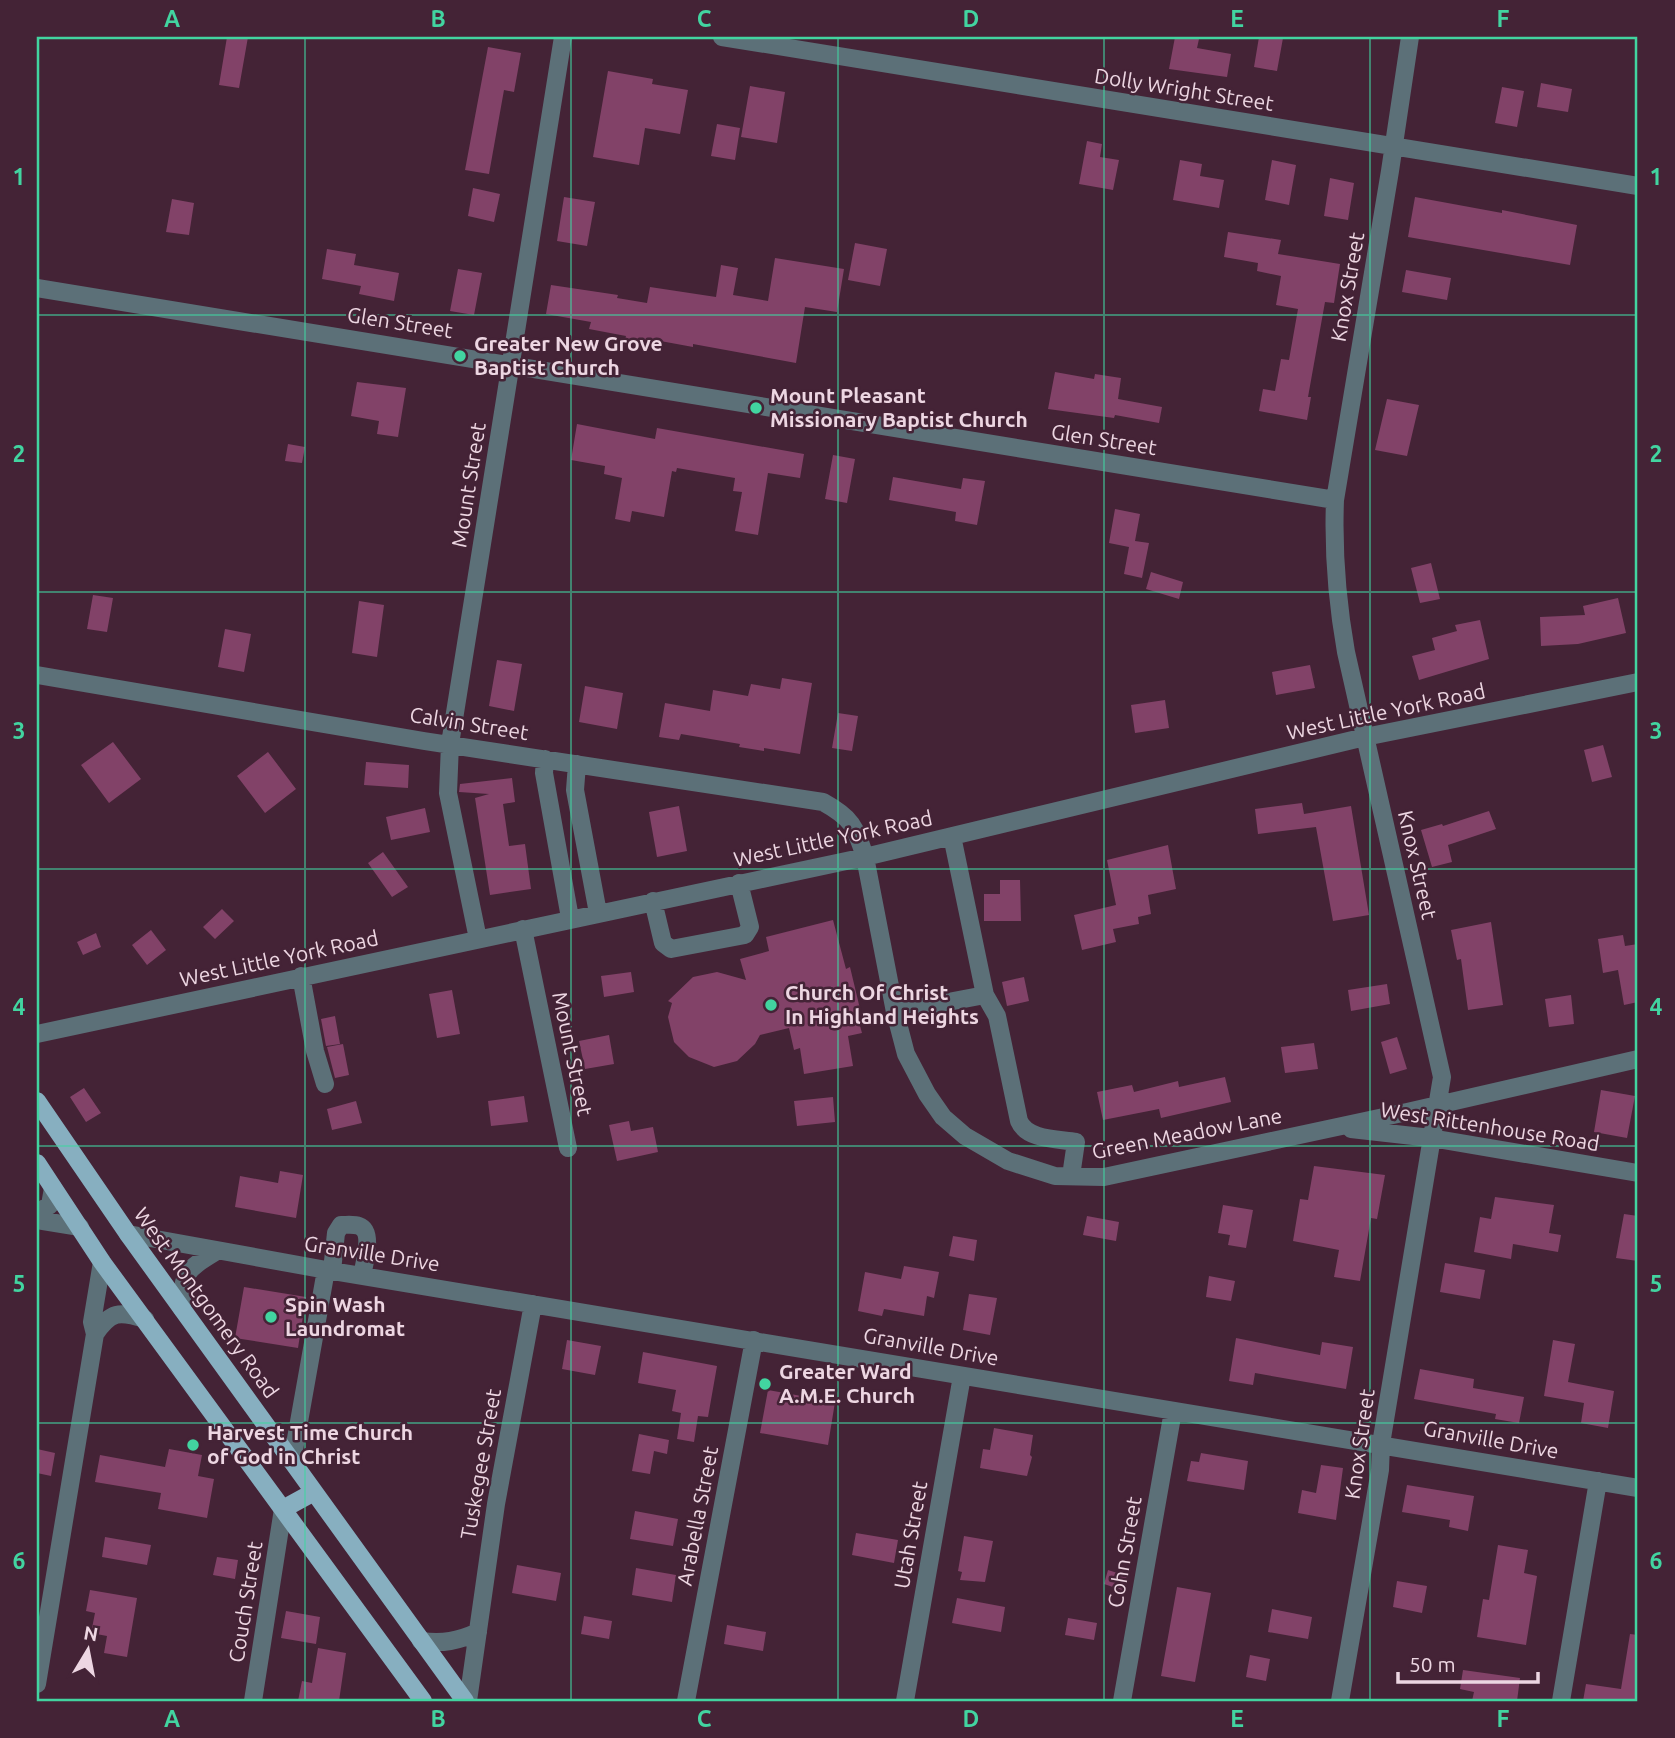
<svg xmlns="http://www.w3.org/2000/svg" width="1675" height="1738" viewBox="0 0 1675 1738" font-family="Ubuntu,sans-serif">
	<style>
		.building { fill: #824268 }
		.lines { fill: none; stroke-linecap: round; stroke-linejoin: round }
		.minor { stroke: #5c7078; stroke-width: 18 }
		.major { stroke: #87afc0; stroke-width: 18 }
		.grid { fill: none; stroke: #42d4a0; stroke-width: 2; stroke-opacity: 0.55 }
		.poi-dot { fill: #42d4a0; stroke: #442336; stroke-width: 2.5 }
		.labels { text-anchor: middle; stroke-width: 5; stroke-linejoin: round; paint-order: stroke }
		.street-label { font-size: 21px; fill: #edd6e2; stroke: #442336 }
		.poi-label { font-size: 21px; font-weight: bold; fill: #edd6e2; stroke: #442336; text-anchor: start }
		.neatline { fill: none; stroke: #42d4a0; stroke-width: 2.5 }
		.grid-label { font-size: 23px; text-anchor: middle; font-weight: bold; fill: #42d4a0 }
	</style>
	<rect width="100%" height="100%" fill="#442336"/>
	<!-- building -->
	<path class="building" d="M227 37H248L239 88 219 85Z
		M1175 37 1199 39 1197 48 1231 54 1227 77 1169 69Z
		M1259 37 1283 38 1277 71 1254 67Z
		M488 47 521 53 514 92 504 90 489 174 465 170Z
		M608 71 653 79 652 84 688 90 680 134 645 128 639 165 593 157Z
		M1541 83 1572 89 1568 112 1537 107Z
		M750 86 785 92 777 143 741 137Z
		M1502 87 1524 91 1517 127 1495 123Z
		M717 124 740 128 735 160 711 156Z
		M1087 141 1102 144 1100 157 1119 160 1113 190 1079 184Z
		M1180 160 1202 164 1200 176 1224 180 1219 208 1173 200Z
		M1272 160 1296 165 1289 205 1265 200Z
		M1330 178 1354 183 1348 220 1324 216Z
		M473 188 500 194 494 222 468 216Z
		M564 197 595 202 587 246 557 241Z
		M1415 197 1502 213V210L1577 225 1570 265 1408 237Z
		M172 199 194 203 189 235 166 232Z
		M1228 232 1281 240 1278 254 1340 264 1334 303 1325 302 1308 397H1311L1307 420 1259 411 1263 389 1275 391 1281 359 1289 360 1298 309 1276 305 1281 276 1257 271 1258 263 1224 257Z
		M855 243 887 249 880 286 848 280Z
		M327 249 356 254 354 265 399 273 394 301 359 294 361 286 322 279Z
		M775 258 844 269 837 312 805 307 796 363 693 344V347L655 340V344L625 339 626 336 589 329 591 322 546 314 551 285 618 295 617 298 647 303 650 287 716 297 721 265 738 268 733 295 768 301Z
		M458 269 482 273 474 315 450 311Z
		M1406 270 1451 278 1447 300 1402 292Z
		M1055 372 1094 379 1095 374 1121 378 1118 399 1162 407 1159 423 1115 415 1114 418 1048 409Z
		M357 382 406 388 398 437 377 434 379 421 351 416Z
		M1387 399 1419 405 1407 456 1375 450Z
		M577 424 655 439 657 428 804 454 800 478 768 473 758 535 735 531 742 492 733 491 735 478 677 468 676 472 672 471 664 517 632 511 630 522 615 519 622 478 604 474 605 466 571 460Z
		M288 444 305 447 302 463 285 461Z
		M833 455 855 459 847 503 825 499Z
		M893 477 961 489 963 478 985 481 977 525 955 521 956 512 889 500Z
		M1115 509 1140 514 1135 541 1149 543 1142 578 1124 574 1129 547 1109 543Z
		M1431 563 1440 599 1420 603 1411 568Z
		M1151 572 1183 582 1179 599 1146 589Z
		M93 595 113 598 107 632 87 629Z
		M1618 598 1626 633 1578 644 1541 646 1540 617 1585 615 1583 606Z
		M359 601 384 605 377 657 352 653Z
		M1480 620 1489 659 1419 680 1412 656 1435 650 1432 638 1457 631 1455 625Z
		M225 629 251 634 244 672 218 667Z
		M497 660 522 664 514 711 489 706Z
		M1310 665 1315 688 1276 695 1272 672Z
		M782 678 812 683 800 754 764 748V751L739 747 740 744 681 734 679 740 659 737 665 703 710 711 713 690 748 696 751 684 780 689Z
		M585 686 623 693 617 729 579 722Z
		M1165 700 1169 728 1135 733 1131 705Z
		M838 713 858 716 852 751 832 748Z
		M113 742 141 779 109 803 81 765Z
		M1603 745 1612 777 1592 782 1584 750Z
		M268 752 296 789 265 813 237 776Z
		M366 762 409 765 408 788 364 785Z
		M512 778 515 802 503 804 509 846 525 844 531 889 490 895 475 798 489 794 459 792 460 784Z
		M1302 803 1304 814 1351 806 1369 915 1333 921 1316 827 1258 834 1255 809Z
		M679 806 687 851 657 857 649 812Z
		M425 808 430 832 391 840 386 817Z
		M1489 811 1496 829 1448 845 1452 862 1432 867 1421 830 1442 824 1443 826Z
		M1168 845 1176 889 1148 895 1151 914 1138 917 1139 924 1113 929 1116 942 1082 950 1074 915 1116 905 1107 860Z
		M383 852 408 887 392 897 368 863Z
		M1000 880H1020L1021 921H984V894H1000Z
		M222 909 234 921 215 939 203 927Z
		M833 920 846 969 850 967 861 1013 857 1015 862 1033 848 1036 853 1066 804 1074 800 1048 794 1050 789 1028 760 1035 755 1044 737 1061 714 1067 689 1057 674 1042 668 1017 672 1003 668 1001 693 977 717 972 746 980 740 959 769 951 766 937Z
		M1491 922 1503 1005 1468 1010 1461 959 1457 960 1451 930Z
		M151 930 166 950 147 965 132 945Z
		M96 933 101 947 83 955 77 942Z
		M1623 935 1625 946 1638 944V1002L1624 1005 1618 970 1603 973 1598 939Z
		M631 972 634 992 604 997 601 976Z
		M1024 977 1029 1001 1007 1006 1002 982Z
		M1387 984 1390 1004 1351 1011 1348 990Z
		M452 990 460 1034 437 1038 429 994Z
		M1571 995 1574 1024 1549 1027 1545 999Z
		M335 1016 340 1044 326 1046 321 1019Z
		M609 1035 614 1064 585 1069 579 1041Z
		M1397 1037 1407 1069 1390 1074 1381 1042Z
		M1314 1043 1318 1069 1285 1073 1281 1047Z
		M343 1044 349 1075 335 1078 327 1047Z
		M1225 1077 1231 1102 1161 1118 1159 1109 1103 1120 1097 1092 1132 1085 1134 1092 1178 1081 1179 1087Z
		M84 1088 101 1113 86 1122 70 1097Z
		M1601 1090 1635 1096 1627 1138 1594 1132Z
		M524 1096 528 1122 491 1126 488 1101Z
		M833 1097 835 1122 797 1126 794 1101Z
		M356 1101 362 1123 332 1130 327 1109Z
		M629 1121 631 1131 653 1127 658 1152 617 1161 609 1125Z
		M1314 1166 1385 1175 1377 1219 1371 1218 1360 1281 1334 1277 1339 1250 1293 1241 1300 1199 1308 1200Z
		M280 1171 303 1175 296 1218 235 1207 240 1176 278 1183Z
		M1495 1197 1554 1205 1549 1233 1561 1235 1558 1252 1513 1244 1511 1259 1474 1252 1480 1217 1491 1219Z
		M1223 1205 1253 1210 1246 1248 1228 1245 1230 1235 1218 1233Z
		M1624 1214 1638 1216V1261L1616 1258Z
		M1087 1216 1119 1222 1116 1241 1083 1235Z
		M953 1236 977 1240 974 1261 949 1256Z
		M1445 1263 1485 1270 1480 1299 1440 1292Z
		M904 1266 939 1272 934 1298 927 1296 924 1316 884 1309 882 1316 858 1311 865 1272 901 1279Z
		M1209 1276 1235 1281 1231 1301 1206 1297Z
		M244 1287 306 1297 298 1348 235 1338Z
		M969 1294 997 1298 990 1335 963 1330Z
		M1236 1338 1320 1355 1322 1342 1353 1347 1346 1389 1255 1373 1253 1385 1229 1381Z
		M567 1340 601 1346 595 1375 562 1369Z
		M1553 1340 1575 1344 1568 1382 1614 1391 1608 1428 1581 1423 1584 1403 1544 1396Z
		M643 1352 717 1366 708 1417 698 1416 694 1442 677 1439 681 1413 672 1411 676 1390 638 1383Z
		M1420 1369 1474 1379 1473 1388 1524 1397 1519 1423 1495 1419 1496 1414 1414 1399Z
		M768 1390 835 1402 828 1445 760 1433Z
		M994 1428 1033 1435 1030 1455 1032 1457 1027 1476 980 1468 983 1449 990 1450Z
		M639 1434 669 1440 667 1454 654 1451 650 1474 632 1471Z
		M37 1449 55 1453 51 1476 37 1473Z
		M169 1449 202 1455 198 1476 214 1479 207 1518 158 1509 161 1493 95 1482 100 1455 165 1467Z
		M1201 1453 1248 1461 1244 1490 1187 1481 1191 1461 1199 1462Z
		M1321 1465 1343 1468 1336 1520 1298 1513 1302 1490 1316 1493Z
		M1407 1485 1474 1496 1468 1531 1449 1527 1450 1520 1402 1512Z
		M635 1511 678 1519 673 1546 630 1539Z
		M856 1533 898 1540 894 1563 852 1555Z
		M964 1536 993 1541 985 1582 960 1580 962 1572 958 1571Z
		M105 1537 151 1545 147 1565 102 1557Z
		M1498 1545 1528 1550 1524 1573 1537 1576 1526 1645 1477 1637 1483 1599 1489 1600Z
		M217 1557 238 1560 235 1579 213 1575Z
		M517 1565 561 1573 556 1601 512 1593Z
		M636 1568 676 1575 672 1602 632 1595Z
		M1108 1570 1127 1576 1122 1590 1104 1584Z
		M1397 1581 1427 1586 1422 1613 1393 1607Z
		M1177 1587 1211 1593 1195 1682 1161 1676Z
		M90 1590 137 1598 127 1657 104 1653 107 1636 91 1633 95 1613 86 1611Z
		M957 1598 1005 1607 1001 1632 952 1623Z
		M1272 1609 1312 1617 1308 1639 1268 1632Z
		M286 1611 320 1617 316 1644 281 1638Z
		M584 1616 612 1621 609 1639 581 1634Z
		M1068 1618 1097 1623 1094 1640 1065 1635Z
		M727 1625 766 1632 763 1651 724 1644Z
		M1630 1634 1638 1635V1674L1635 1691 1638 1692V1701H1583L1586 1684 1621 1689Z
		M318 1648 346 1653 339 1701H298L302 1681 312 1683Z
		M1250 1655 1270 1659 1266 1681 1246 1677Z
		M1463 1670 1520 1678 1517 1701H1472L1474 1692 1460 1689Z"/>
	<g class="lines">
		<!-- minor -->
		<path class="minor" d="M722 37 1638 186
			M37 288 1335 500
			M37 675 424 741 823 802C852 818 855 826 865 857L895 1012 906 1054 927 1094 943 1117 965 1136 1008 1161 1055 1176 1104 1177 1407 1112 1638 1059
			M545 759 544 773 570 918
			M577 764 575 790 598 913
			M952 836 985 995 997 1016 1019 1121C1027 1140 1058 1139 1076 1142L1071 1176
			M653 901 663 943 671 949 745 935 750 927 739 883
			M523 929 568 1148
			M478 939 448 793 450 744 563 37
			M301 976 315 1051 325 1084
			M895 1012 985 995
			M37 1034 865 857 1365 737 1638 682
			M1351 1129 1431 1138 1638 1173
			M37 1213 50 1205 53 1188
			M37 1220 80 1227
			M128 1234 332 1271 1638 1488
			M332 1271 336 1233 341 1225C347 1225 354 1224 359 1226 374 1231 364 1264 362 1276
			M182 1309C182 1272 186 1270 217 1251
			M95 1334C111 1311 119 1311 145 1319
			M292 1461 326 1270
			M421 1641C443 1644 458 1641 478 1632
			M37 1684 95 1334 92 1322 102 1262
			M253 1701 283 1509
			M468 1701 496 1504 533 1304
			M686 1701 754 1340
			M905 1701 962 1376
			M1122 1701 1173 1411
			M1340 1701 1380 1470 1381 1444 1442 1077 1346 652C1337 601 1333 552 1335 500L1390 171 1410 37
			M1561 1701 1598 1481"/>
		<!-- major -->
		<path class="major" d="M37 1101 128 1234 465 1701
			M37 1163 102 1262 423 1701
			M283 1509 314 1492"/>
	</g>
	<!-- grid -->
	<path class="grid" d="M305 37V1701M571 37V1701M838 37V1701M1104 37V1701M1370 37V1701M37 315H1638M37 592H1638M37 869H1638M37 1146H1638M37 1423H1638"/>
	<!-- markers -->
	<g class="poi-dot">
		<circle cx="460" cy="356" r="7"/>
		<circle cx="756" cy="408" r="7"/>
		<circle cx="771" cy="1005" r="7"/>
		<circle cx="271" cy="1317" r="7"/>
		<circle cx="765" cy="1384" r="7"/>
		<circle cx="193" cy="1445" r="7"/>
	</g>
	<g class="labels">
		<!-- street labels -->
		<g class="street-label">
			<text transform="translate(1184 90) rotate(9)" y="7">Dolly Wright Street</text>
			<text transform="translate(1348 287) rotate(-80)" y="7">Knox Street</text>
			<text transform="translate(400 323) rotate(9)" y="7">Glen Street</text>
			<text transform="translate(1104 440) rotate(9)" y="7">Glen Street</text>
			<text transform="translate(469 485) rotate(-81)" y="7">Mount Street</text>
			<text transform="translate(1386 712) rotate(-12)" y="7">West Little York Road</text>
			<text transform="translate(469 724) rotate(9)" y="7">Calvin Street</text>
			<text transform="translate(833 839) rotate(-12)" y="7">West Little York Road</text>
			<text transform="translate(1417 865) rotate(77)" y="7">Knox Street</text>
			<text transform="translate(279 959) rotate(-12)" y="7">West Little York Road</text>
			<text transform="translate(572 1054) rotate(78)" y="7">Mount Street</text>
			<text transform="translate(1490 1127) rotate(9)" y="7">West Rittenhouse Road</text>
			<text transform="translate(1187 1134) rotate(-11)" y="7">Green Meadow Lane</text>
			<text transform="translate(372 1254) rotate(9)" y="7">Granville Drive</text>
			<text transform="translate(206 1303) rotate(54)" y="7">West Montgomery Road</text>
			<text transform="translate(931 1347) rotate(10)" y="7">Granville Drive</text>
			<text transform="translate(1491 1440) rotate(10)" y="7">Granville Drive</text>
			<text transform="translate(1360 1444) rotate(-82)" y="7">Knox Street</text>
			<text transform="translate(481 1464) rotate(-80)" y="7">Tuskegee Street</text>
			<text transform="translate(698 1516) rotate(-79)" y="7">Arabella Street</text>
			<text transform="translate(911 1535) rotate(-80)" y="7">Utah Street</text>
			<text transform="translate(1125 1552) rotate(-80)" y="7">Cohn Street</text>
			<text transform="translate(246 1602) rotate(-81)" y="7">Couch Street</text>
		</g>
		<!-- poi labels -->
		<g class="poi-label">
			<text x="474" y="351">Greater New Grove<tspan x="474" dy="24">Baptist Church</tspan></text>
			<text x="770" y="403">Mount Pleasant<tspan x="770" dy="24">Missionary Baptist Church</tspan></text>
			<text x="785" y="1000">Church Of Christ<tspan x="785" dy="24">In Highland Heights</tspan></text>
			<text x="285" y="1312">Spin Wash<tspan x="285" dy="24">Laundromat</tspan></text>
			<text x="779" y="1379">Greater Ward<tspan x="779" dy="24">A.M.E. Church</tspan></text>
			<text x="207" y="1440">Harvest Time Church<tspan x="207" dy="24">of God in Christ</tspan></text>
		</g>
	</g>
	<!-- border -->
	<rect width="1675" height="1738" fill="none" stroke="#442336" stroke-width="77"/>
	<!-- north arrow -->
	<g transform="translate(88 1650) rotate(10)" stroke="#442336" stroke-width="5" paint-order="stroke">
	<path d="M0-5L12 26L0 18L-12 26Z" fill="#edd6e2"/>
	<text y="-10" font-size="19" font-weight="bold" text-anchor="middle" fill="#edd6e2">N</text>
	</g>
	<!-- scale -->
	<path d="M1398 1672v10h140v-10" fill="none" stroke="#edd6e2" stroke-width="3.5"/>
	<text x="1409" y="1672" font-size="21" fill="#edd6e2" stroke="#442336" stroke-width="5" paint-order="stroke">50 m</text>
	<rect x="38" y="38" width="1598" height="1662" class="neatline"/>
	<g class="grid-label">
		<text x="172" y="27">A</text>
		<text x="438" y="27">B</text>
		<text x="704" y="27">C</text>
		<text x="971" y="27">D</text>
		<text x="1237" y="27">E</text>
		<text x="1503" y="27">F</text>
		<text x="19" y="185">1</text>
		<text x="1656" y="185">1</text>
		<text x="19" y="462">2</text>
		<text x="1656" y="462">2</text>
		<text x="19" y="739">3</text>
		<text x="1656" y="739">3</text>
		<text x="19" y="1015">4</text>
		<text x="1656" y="1015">4</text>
		<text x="19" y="1292">5</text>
		<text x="1656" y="1292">5</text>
		<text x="19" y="1569">6</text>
		<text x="1656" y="1569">6</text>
		<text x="172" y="1727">A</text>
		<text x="438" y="1727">B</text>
		<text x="704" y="1727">C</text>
		<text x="971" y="1727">D</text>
		<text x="1237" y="1727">E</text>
		<text x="1503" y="1727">F</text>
	</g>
</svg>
